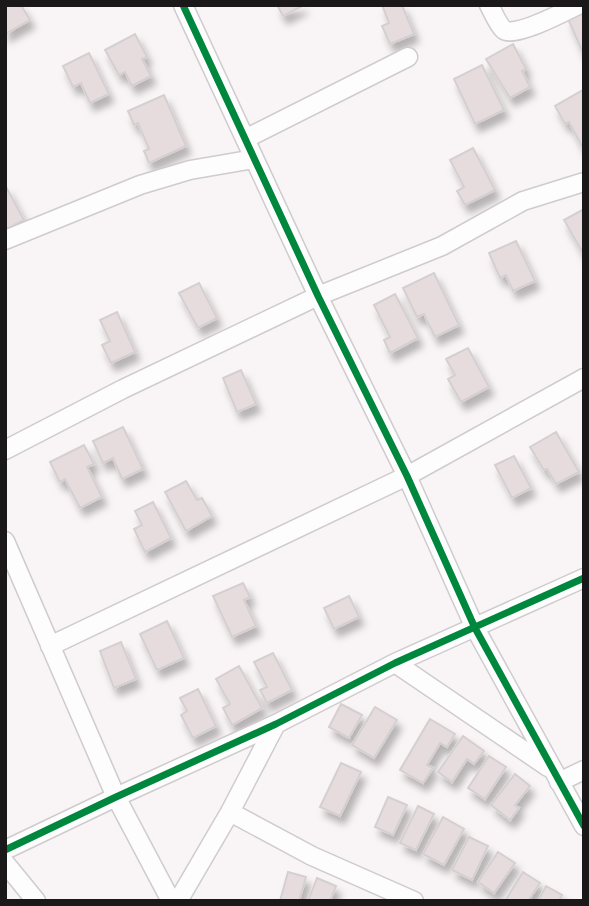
<svg xmlns="http://www.w3.org/2000/svg" width="589" height="906" viewBox="0 0 589 906" font-family="Lora,serif">
	<style>
		.building { fill: #e6dcdd; stroke: #d4cfd0; stroke-width: 2; filter: url(#shadow) }
		.lines { fill: none; stroke-linecap: round; stroke-linejoin: round }
		.minor-casing { stroke: #cfcccd; stroke-width: 21 }
		.minor { stroke: #fefdfe; stroke-width: 18 }
		.cycleway-casing { stroke: #fff; stroke-width: 11 }
		.cycleway { stroke: #00873e; stroke-width: 7 }
	</style>
	<defs>
		<filter id="shadow"><feDropShadow dx="4.5" dy="8" stdDeviation="3.5" flood-color="#0004"/></filter>
	</defs>
	<rect width="100%" height="100%" fill="#f9f4f6"/>
	<!-- building -->
	<path class="building" d="M5 5H21L30 20 5 34Z
		M277 5H304L283 16Z
		M382 5H402L414 34 390 44 382 26 389 23Z
		M584 12V55L568 19Z
		M135 34 147 57 142 59 151 76 132 86 125 72 119 75 105 50Z
		M513 44 526 69 522 71 530 87 510 98 486 59Z
		M89 53 109 94 90 103 81 83 73 87 63 66Z
		M482 65 504 110 475 124 454 79Z
		M583 90 584 147 583 148 569 122 565 124 555 106Z
		M164 95 186 146 149 163 144 151 149 149 138 123 134 125 128 111Z
		M473 148 495 190 465 205 457 191 464 187 450 160Z
		M5 185 24 220 5 230Z
		M584 209V255L564 220Z
		M516 241 535 281 513 291 506 275 500 278 489 253Z
		M434 273 459 325 435 337 424 314 417 317 403 288Z
		M199 283 217 318 198 328 179 293Z
		M395 294 418 338 390 353 384 340 390 337 374 305Z
		M117 312 135 352 111 363 102 345 110 341 100 320Z
		M468 348 489 387 461 402 448 379 455 375 446 359Z
		M241 370 256 404 237 412 223 378Z
		M123 427 143 469 122 479 113 458 103 463 93 441Z
		M556 432 579 472 556 484 547 469 544 470 530 447Z
		M84 445 94 464 87 467 102 497 80 508 65 479 60 482 50 462Z
		M514 456 531 488 512 498 495 465Z
		M186 481 197 500 202 498 212 516 186 531 165 492Z
		M153 502 171 538 145 552 134 529 142 525 135 511Z
		M243 583 250 597 244 600 256 626 232 637 213 596Z
		M349 596 359 617 334 629 324 608Z
		M167 621 184 658 157 670 140 634Z
		M121 642 136 679 114 688 100 651Z
		M273 653 292 690 267 703 260 690 267 687 254 662Z
		M239 666 262 708 232 725 223 708 230 704 216 679Z
		M198 689 216 726 193 738 181 715 187 711 180 698Z
		M341 704 362 715 349 738 329 727Z
		M375 707 397 720 374 758 352 745Z
		M430 719 455 734 447 747 440 743 427 765 433 768 423 783 400 770Z
		M463 736 484 751 474 764 467 759 452 782 438 772Z
		M489 756 506 767 485 799 468 788Z
		M341 763 361 772 340 816 320 807Z
		M515 774 530 786 515 805 519 808 510 820 491 805Z
		M388 797 407 805 393 835 375 827Z
		M418 806 434 814 416 850 400 843Z
		M443 817 464 829 444 865 423 854Z
		M469 837 488 846 472 880 452 870Z
		M498 852 515 863 494 893 478 882Z
		M288 872 306 877 299 901H280Z
		M523 872 540 883 528 901H505Z
		M317 878 336 886 330 901H308Z
		M546 886 562 895 559 901H538Z"/>
	<g class="lines">
		<defs>
			<path id="minor" d="M183 5 318 296 407 476 475 628 584 826
				M489 5C493 12 498 25 504 30 515 38 566 11 578 5
				M245 139 408 57
				M5 240 140 185 190 170 254 159
				M5 450 123 389 318 296 442 246 523 201 584 182
				M5 541 116 797 171 901
				M50 646 407 476 584 378
				M395 663 548 767
				M559 782 584 770
				M230 812 312 856 414 901
				M5 850 116 797 276 724 395 663 584 578
				M5 863 36 901
				M178 901 230 812 276 724"/>
		</defs>
		<!-- minor casing -->
		<use href="#minor" class="minor-casing"/>
		<!-- minor -->
		<use href="#minor" class="minor"/>
		<defs>
			<path id="cycleway" d="M183 5 318 296 407 476 475 628 584 826
				M5 850 116 797 276 724 395 663 584 578"/>
		</defs>
		<!-- cycleway casing -->
		<use href="#cycleway" class="cycleway-casing"/>
		<!-- cycleway -->
		<use href="#cycleway" class="cycleway"/>
	</g>
	<!-- border -->
	<rect width="589" height="906" fill="none" stroke="#1b1819" stroke-width="14"/>
</svg>
